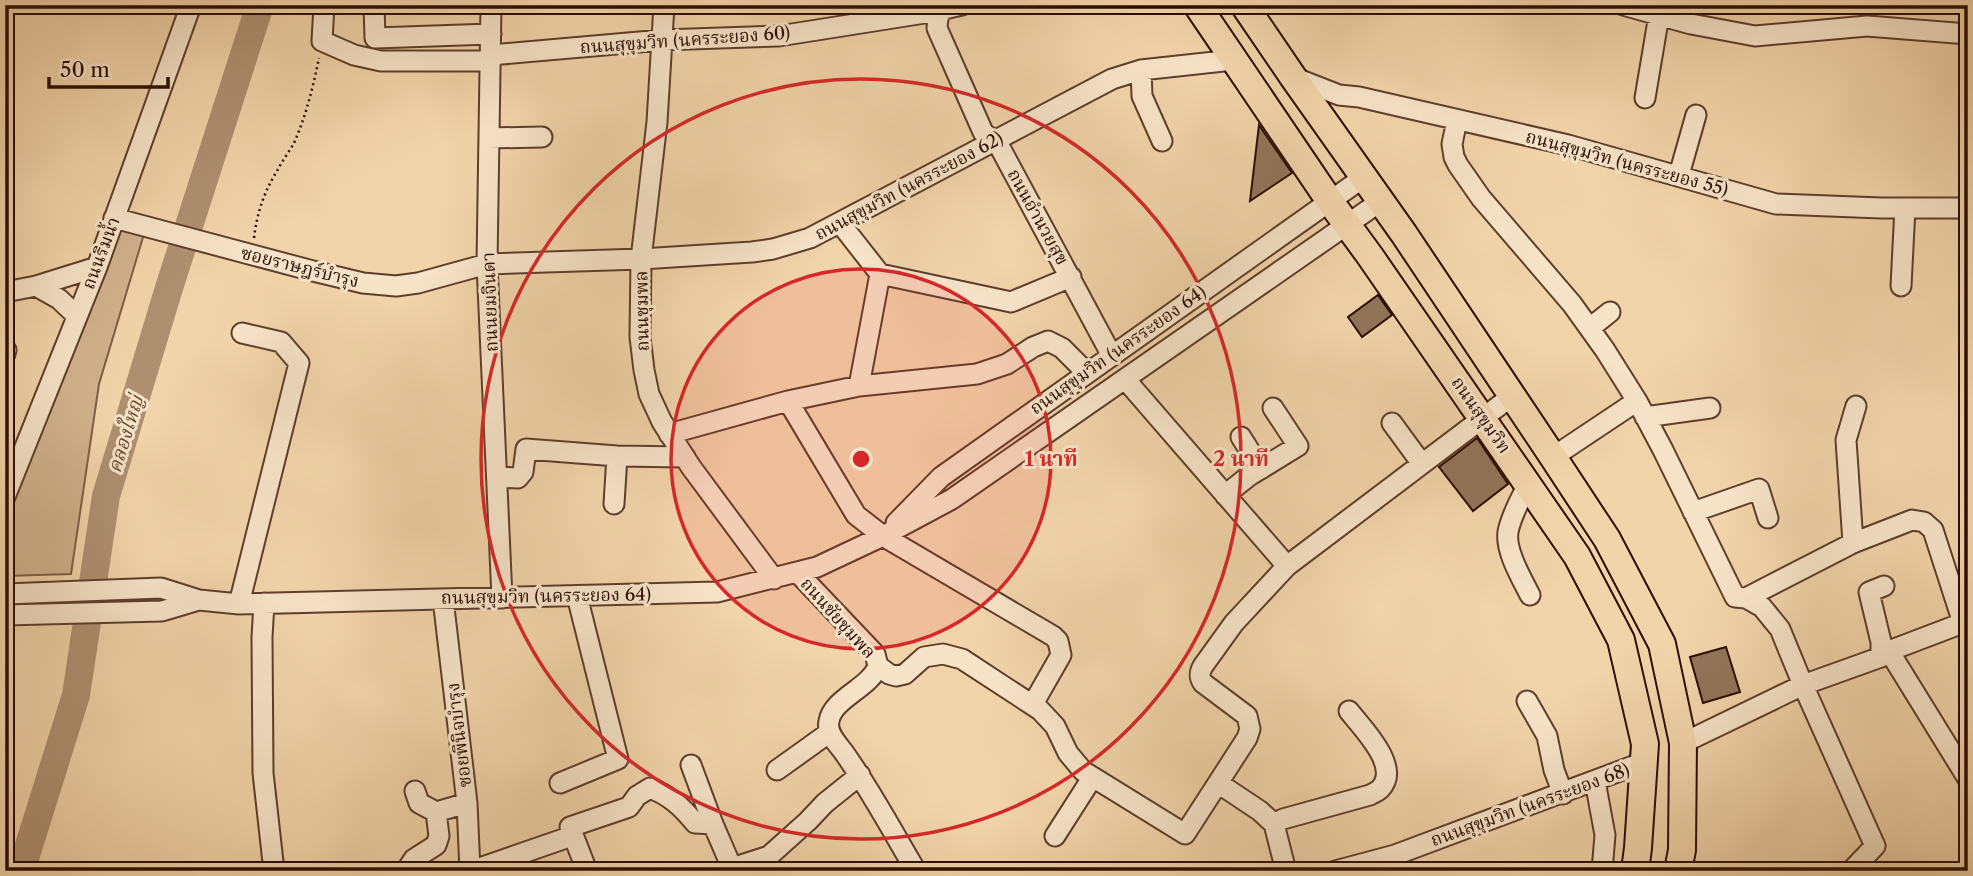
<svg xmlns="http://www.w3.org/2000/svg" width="1973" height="876" viewBox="0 0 1973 876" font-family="'Libre Caslon Text','Noto Serif Thai',serif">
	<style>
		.green { fill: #d0b28d; stroke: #7e5f47; stroke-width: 2 }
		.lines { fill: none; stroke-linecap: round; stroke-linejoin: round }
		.river { stroke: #ae9071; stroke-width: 28 }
		.building { fill: #927459; stroke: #2b0c01; stroke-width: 2 }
		.minor-casing { stroke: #5d3e2b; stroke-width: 23 }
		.major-casing { stroke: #2b0c01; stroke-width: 30 }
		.path { stroke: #2b0c01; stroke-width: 2.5; stroke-dasharray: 2 3.5; stroke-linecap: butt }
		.minor { stroke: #f7e3c8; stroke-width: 19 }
		.major { stroke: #f2d4aa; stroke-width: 26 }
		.ring { fill: none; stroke: #d62828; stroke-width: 3.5 }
		.labels { text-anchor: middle; stroke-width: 6; stroke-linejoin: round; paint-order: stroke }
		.street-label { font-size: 18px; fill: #2b0c01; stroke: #f7e3c8 }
		.water-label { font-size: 19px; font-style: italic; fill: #664733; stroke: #f7e3c8 }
		.centre { fill: #d62828; stroke: #f7e3c8; stroke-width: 3.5 }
		.ring-label { font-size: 21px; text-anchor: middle; font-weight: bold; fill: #d62828; stroke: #f7e3c8; stroke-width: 6; stroke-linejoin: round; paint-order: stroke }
	</style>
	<rect width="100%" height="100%" fill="#f2d4aa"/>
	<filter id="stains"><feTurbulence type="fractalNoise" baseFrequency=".00286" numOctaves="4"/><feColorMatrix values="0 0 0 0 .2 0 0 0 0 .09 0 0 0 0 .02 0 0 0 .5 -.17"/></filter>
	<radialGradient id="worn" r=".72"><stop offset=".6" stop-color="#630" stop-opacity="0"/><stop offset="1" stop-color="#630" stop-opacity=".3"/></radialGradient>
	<!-- green -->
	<path class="green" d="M117 225 144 234 99 384 71 574 5 576V515L17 477Z"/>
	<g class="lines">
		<!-- river -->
		<path class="river" d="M21 871 76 695 106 496 169 288 260 5"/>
	</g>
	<!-- building -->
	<path class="building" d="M1259 125 1292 173 1250 201Z
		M1378 295 1392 315 1362 337 1348 317Z
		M1477 438 1508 484 1473 511 1439 467Z
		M1726 647 1740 692 1703 703 1690 657Z"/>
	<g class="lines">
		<defs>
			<path id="minor" d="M324 5 322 41 354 55 381 61H491
				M374 5 375 38 491 34
				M491 5 487 264 502 598
				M664 5 657 122 641 259 640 337 644 370 649 394 662 422 691 467 774 579
				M944 5 938 18 937 28 983 132 989 137 996 140 1112 356
				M1623 5 1691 24 1755 36 1867 26 1968 34
				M491 55 662 40 779 36 931 12 962 5
				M1141 70 1142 96 1162 141
				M1293 77 1339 95 1359 97 1568 145 1776 204 1881 208H1968
				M1645 98 1659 15
				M1457 120 1452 144 1454 157 1458 165 1481 198 1572 304 1605 350 1637 401 1663 450 1735 597 1746 598 1762 607 1780 629 1803 685 1875 846 1851 871
				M489 138 542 137
				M1679 175 1696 115
				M114 218 313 271 363 283 396 286 418 283 487 264 641 259 752 252 773 249 810 238 1112 79 1141 70 1233 60
				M840 223 880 274 1011 302 1071 277
				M36 286 59 299 77 316
				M1901 286 1905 208
				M5 292 36 286 97 267
				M1590 328 1610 312
				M5 354 6 350
				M1125 379 1287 566
				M859 386 880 274
				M788 401 856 515 883 536 1053 636 1058 641 1061 655 1033 704
				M1645 417 1710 408
				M1392 423 1422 464
				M669 434 788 401 859 386 977 374 1007 364 1033 347 1048 341 1062 348 1087 373
				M1241 437 1261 469
				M1553 457 1637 401
				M497 477 518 478 523 472 526 449 617 456 685 457
				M1528 484C1521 499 1511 515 1508 532 1505 551 1522 579 1530 595
				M1225 495 1249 476 1298 446 1273 408
				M5 497 97 267 191 5
				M614 504 617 456
				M1693 512 1759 489 1768 518
				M896 523 941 477 1364 177
				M1853 543 1846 440 1856 406
				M797 572 875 654 878 666
				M5 594 161 588 199 600 239 604 717 592 817 567 883 536 952 499 1381 201
				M1746 598 1853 543 1912 520 1924 522 1933 530 1963 623
				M443 599 467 803 470 871
				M264 603 262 637 263 773 274 871
				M239 604 299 363 281 342 242 333
				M5 615 162 611 199 600
				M1889 651 1968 779
				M1881 657V642L1869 592 1884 586
				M878 666 889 674 896 676 905 674 924 657 943 654 962 659 1040 710 1055 726 1068 753 1083 771 1185 834 1247 738 1250 729 1247 716 1203 683C1199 677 1199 673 1203 666L1234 623 1287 566 1512 396
				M878 666C870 688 833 698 829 721 826 734 839 745 845 754 871 791 893 832 916 871
				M1527 701 1547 736 1554 770 1563 794
				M1683 743 1803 685 1881 657 1889 651 1968 621
				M691 765 713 824 732 868 769 856 808 821 825 803 860 775
				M777 770 830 732
				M1595 781 1605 835 1602 871
				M560 783 618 759 577 596
				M1218 783 1260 811 1274 824 1286 871
				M415 791 419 803 436 812
				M1274 824 1283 819 1370 795C1373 793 1377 792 1380 789 1402 767 1362 728 1349 711
				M1055 836 1092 778
				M406 871 414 859 436 845 439 836 436 812 467 803
				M471 871 572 836
				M587 871 570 827 629 807 637 796 650 788C669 795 682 807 695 823L713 824
				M1335 871 1395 855 1644 762"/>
			<path id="major" d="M1197 5 1329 200 1370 256 1577 556 1621 640 1645 744 1638 848 1635 871
				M1244 5 1293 77 1404 234 1553 457 1607 539 1662 644 1683 743 1682 850 1678 871"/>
		</defs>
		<!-- minor casing -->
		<use href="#minor" class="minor-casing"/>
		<!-- major casing -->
		<use href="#major" class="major-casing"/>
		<!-- path -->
		<path class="path" d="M254 238C257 213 264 192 277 171 282 161 289 152 294 143 306 116 313 87 319 58"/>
		<!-- minor -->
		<use href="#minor" class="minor"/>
		<!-- major -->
		<use href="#major" class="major"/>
	</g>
	<!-- distance rings -->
	<circle cx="861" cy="459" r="190" fill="#d62828" fill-opacity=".12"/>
	<g class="ring">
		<circle cx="861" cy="459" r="190"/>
		<circle cx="861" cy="459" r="380"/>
	</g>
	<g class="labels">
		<!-- street labels -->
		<g class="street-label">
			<text transform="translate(685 40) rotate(-4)" y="6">ถนนสุขุมวิท (นครระยอง 60)</text>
			<text transform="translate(1627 163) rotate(15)" y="6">ถนนสุขุมวิท (นครระยอง 55)</text>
			<text transform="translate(909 186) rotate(-28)" y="6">ถนนสุขุมวิท (นครระยอง 62)</text>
			<text transform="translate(1038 217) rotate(61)" y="6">ถนนอำนวยสุข</text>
			<text transform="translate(101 253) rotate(-69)" y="6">ถนนริมน้ำ</text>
			<text transform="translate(300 267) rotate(14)" y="6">ซอยราษฎร์บำรุง</text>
			<text transform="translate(490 302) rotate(-92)" y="6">ถนนยมจินดา</text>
			<text transform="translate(642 311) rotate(-91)" y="6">ถนนชุมพล</text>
			<text transform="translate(1118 350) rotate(-35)" y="6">ถนนสุขุมวิท (นครระยอง 64)</text>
			<text transform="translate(1481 415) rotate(55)" y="6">ถนนสุขุมวิท</text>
			<text transform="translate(546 596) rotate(-1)" y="6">ถนนสุขุมวิท (นครระยอง 64)</text>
			<text transform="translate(838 618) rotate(48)" y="6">ถนนชัยชุมพล</text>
			<text transform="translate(459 735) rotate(-97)" y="6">ซอยพินิจบำรุง</text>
			<text transform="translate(1530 805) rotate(-20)" y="6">ถนนสุขุมวิท (นครระยอง 68)</text>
		</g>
		<!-- water labels -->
		<g class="water-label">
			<text transform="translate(125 434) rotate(-73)" y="7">คลองใหญ่</text>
		</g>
	</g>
	<circle cx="861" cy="459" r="10" class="centre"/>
	<g class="ring-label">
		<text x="1051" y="466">1 นาที</text>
		<text x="1241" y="466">2 นาที</text>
	</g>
	<!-- margin -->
	<rect width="1973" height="876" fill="none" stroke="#f2d4aa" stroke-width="28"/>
	<rect x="7" y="7" width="1959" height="862" fill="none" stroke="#2b0c01" stroke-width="3.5"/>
	<rect x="14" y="14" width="1945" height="848" fill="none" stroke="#2b0c01" stroke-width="2"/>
	<!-- scale -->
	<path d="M49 77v10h119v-10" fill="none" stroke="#2b0c01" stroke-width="3.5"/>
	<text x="60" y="77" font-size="21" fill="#2b0c01" stroke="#f7e3c8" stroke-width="5" paint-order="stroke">50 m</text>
	<rect width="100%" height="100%" filter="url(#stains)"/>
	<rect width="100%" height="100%" fill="url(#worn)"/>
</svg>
